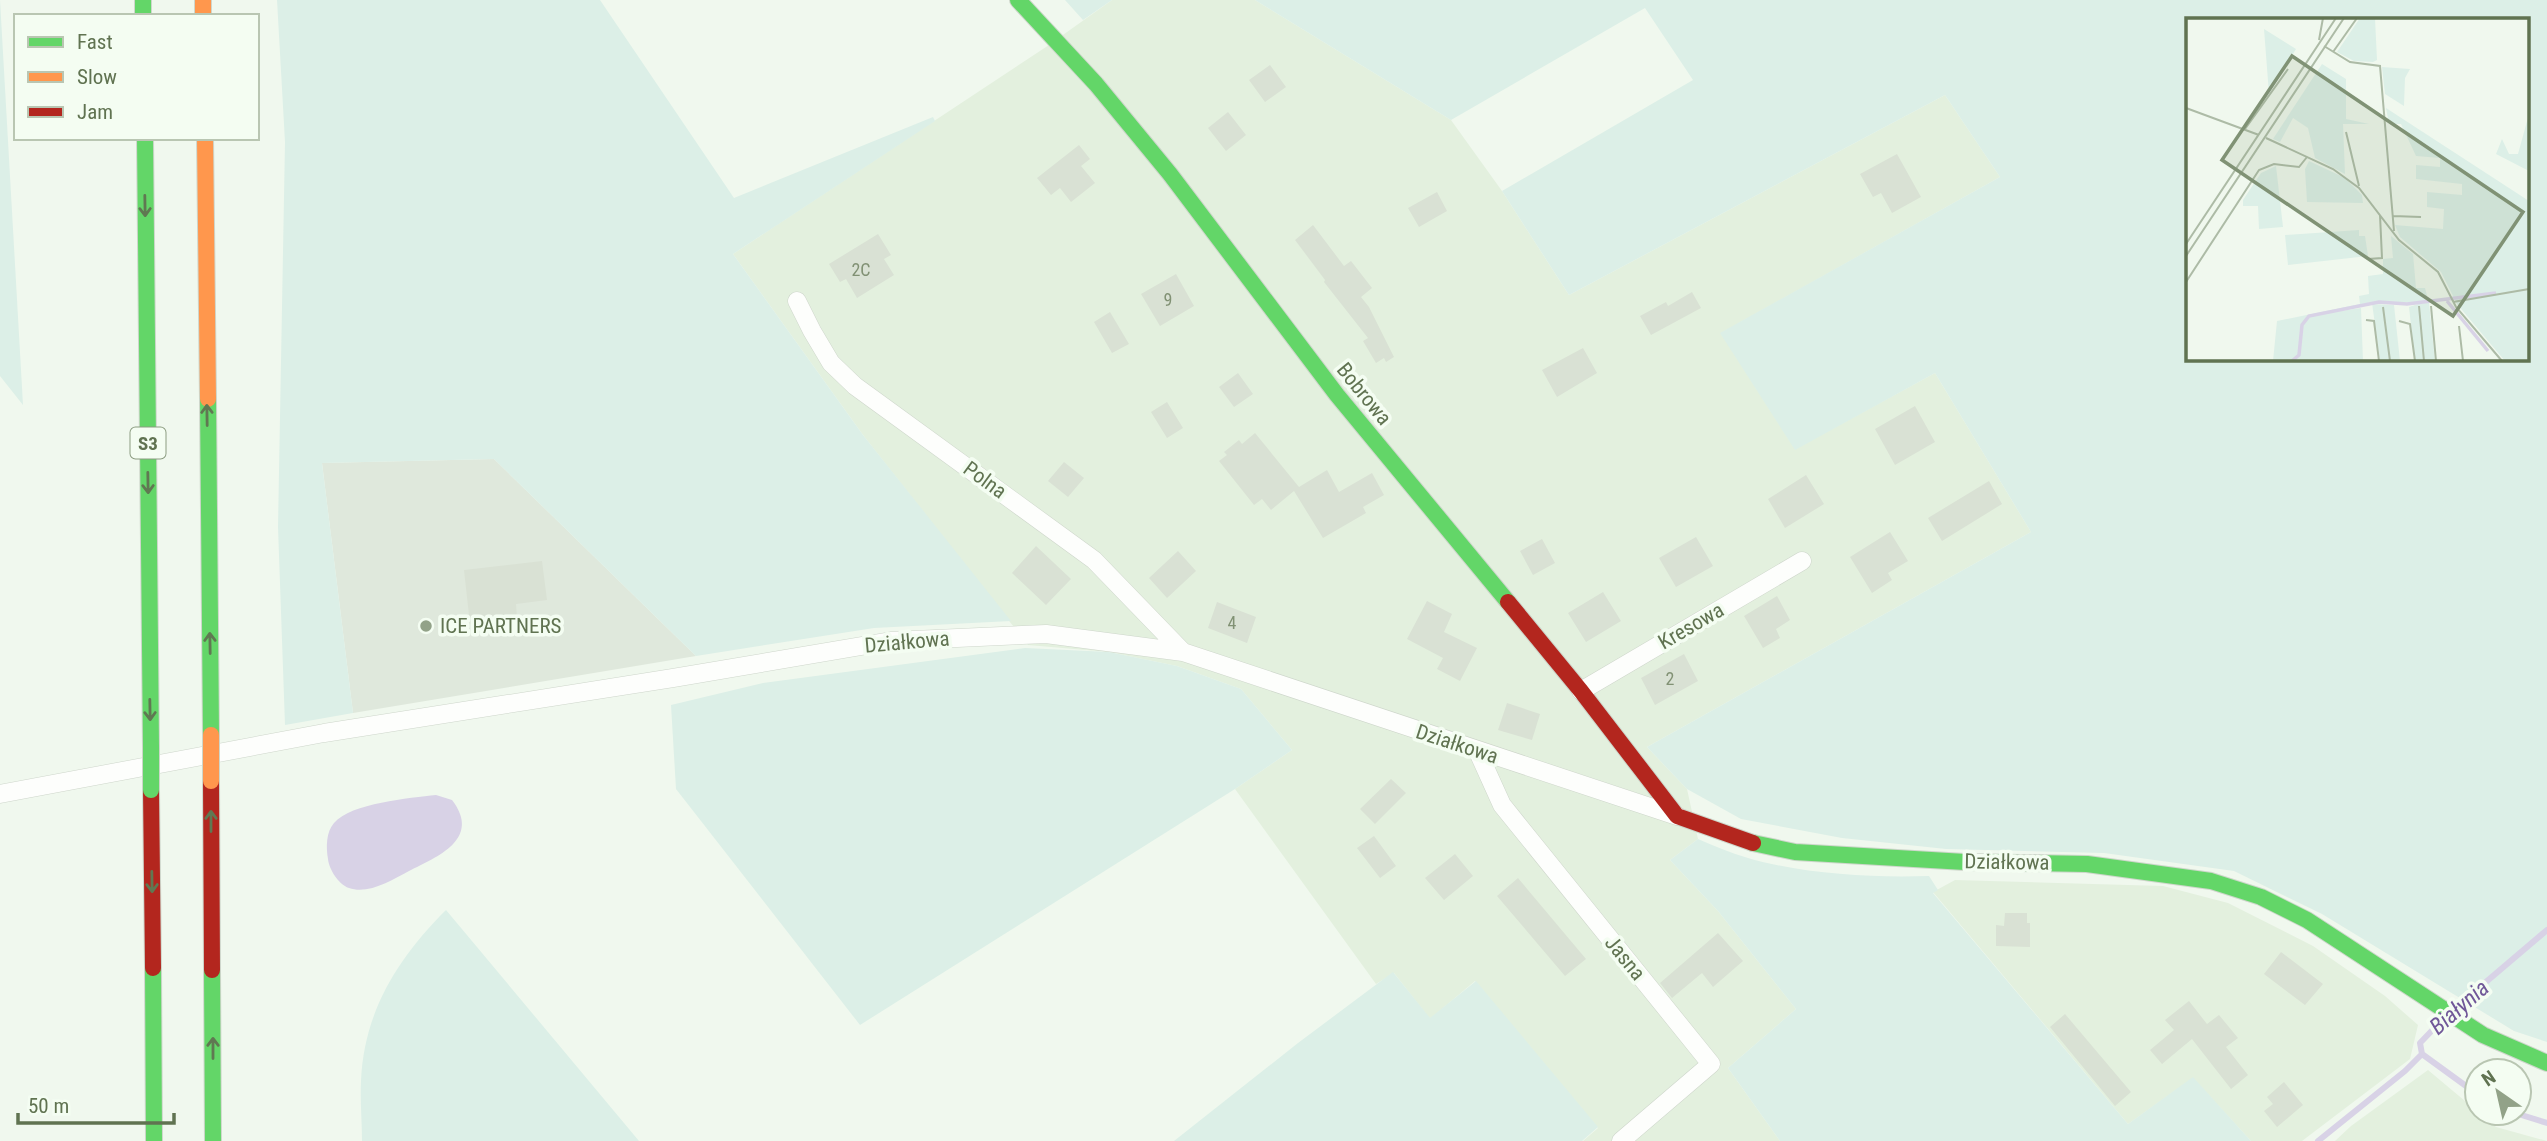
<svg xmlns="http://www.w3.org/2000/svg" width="2547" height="1141" viewBox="0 0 2547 1141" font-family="'Roboto Condensed',sans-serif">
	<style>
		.residential { fill: #e3f0de }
		.industrial { fill: #dfe8dc }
		.green { fill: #dcefe7; fill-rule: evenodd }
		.water { fill: #d8d2e6 }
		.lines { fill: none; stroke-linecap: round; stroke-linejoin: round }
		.stream { stroke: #d8d2e6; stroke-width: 6 }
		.building { fill: #d9e1d4 }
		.street-casing { stroke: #ced6cb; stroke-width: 19 }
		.fast-casing { stroke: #ced6cb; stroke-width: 18 }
		.slow-casing { stroke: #ced6cb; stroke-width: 18 }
		.jam-casing { stroke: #ced6cb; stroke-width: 18 }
		.street { stroke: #fdfefc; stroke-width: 18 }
		.fast { stroke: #63d668; stroke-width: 16 }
		.slow { stroke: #ff974d; stroke-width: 16 }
		.jam { stroke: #b3261e; stroke-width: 16 }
		.fast-bridge-casing { stroke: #cdd6c9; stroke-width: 18; stroke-linecap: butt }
		.slow-bridge-casing { stroke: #cdd6c9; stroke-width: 18; stroke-linecap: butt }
		.fast-bridge { stroke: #63d668; stroke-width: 16 }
		.slow-bridge { stroke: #ff974d; stroke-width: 16 }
		.oneway { stroke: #607852 }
		.poi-dot { fill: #92a288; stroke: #f4fdf2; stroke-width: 2.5 }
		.labels { text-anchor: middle; stroke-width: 7; stroke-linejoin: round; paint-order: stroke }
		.number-label { font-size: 18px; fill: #819174 }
		.shield { fill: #f4fdf2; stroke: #8c9c81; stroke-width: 2 }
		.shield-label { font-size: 19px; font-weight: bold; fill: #607351 }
		.street-label { font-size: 21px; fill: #607351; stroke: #f4fdf2 }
		.poi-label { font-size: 21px; fill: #607351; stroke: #f4fdf2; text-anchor: start }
		.water-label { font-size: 23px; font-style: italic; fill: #705798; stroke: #f4fdf2 }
		.inset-river { fill: none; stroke: #d8d2e6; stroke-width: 3.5 }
		.inset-road { fill: none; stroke: #adbba6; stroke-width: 2 }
		.view { fill: #809275; fill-opacity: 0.15; stroke: #809275; stroke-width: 3.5 }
		.inset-edge { fill: none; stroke: #607351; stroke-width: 3.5 }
	</style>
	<rect width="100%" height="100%" fill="#f0f8ee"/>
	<!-- residential -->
	<path class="residential" d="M1112 0H1255L1451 120 1502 191 1569 295 1945 95 2000 177 1721 333 1795 449 1935 373 2031 532 1647 747 1687 789 1698 839 1670 860 1718 911 1796 1009 1728 1068 1780 1141H1583L1598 1128 1475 981 1430 1019 1394 973 1376 984 1235 789 1292 750 1241 689 1177 666 1109 652 1028 645 863 435 733 254 1046 47Z
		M1955 880 2163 886 2228 903 2313 946 2385 996 2418 1025 2410 1059 2302 1141H2251L2193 1078 2128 1124 1933 892Z
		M2428 1070 2496 1127 2547 1141H2335L2351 1126Z"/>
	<!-- industrial -->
	<path class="industrial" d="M494 459 696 656 353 713 322 463Z"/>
	<!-- green -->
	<path class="green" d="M0 0 23 405 0 376Z
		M277 0H600L734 198 933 117 935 121 733 254 863 435 1011 621 874 628 696 656 494 459 322 463 353 713 285 725 278 527 285 142Z
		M1065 0H1112L1083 20Z
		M1255 0H2547V1042L2514 1031 2322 914 2234 871 2104 853 1946 849 1842 838 1741 819 1687 789 1647 747 2031 532 1935 373 1795 450 1720 333 2000 177 1945 95 1569 295 1502 191 1693 80 1645 8 1451 120ZM2188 19H2528V359H2188Z
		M1025 648 1109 652 1177 666 1241 689 1292 750 1235 789 860 1025 676 789 671 705 763 683Z
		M1698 839C1714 846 1731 853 1748 858 1803 874 1872 878 1929 876L1938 890 1933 893 2128 1124 2193 1077 2251 1141H1780L1728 1068 1796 1009 1718 911 1670 860Z
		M446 910 639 1141H362C362 1121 360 1101 361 1081 364 1011 398 958 446 910Z
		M1393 972 1430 1018 1476 981 1598 1127 1582 1141H1174L1298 1043Z"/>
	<!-- water -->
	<path class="water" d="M436 795 452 800C482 839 437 857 409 871 392 880 368 895 349 888 338 884 329 869 328 859 326 847 326 832 334 823 351 803 410 798 436 795Z"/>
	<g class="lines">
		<!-- stream -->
		<path class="stream" d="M2453 1010 2547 930
			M2422 1054 2477 1094
			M2515 1113 2547 1123
			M2318 1141 2405 1071 2422 1054 2420 1043 2445 1017"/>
	</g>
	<!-- building -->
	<path class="building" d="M1270 65 1286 87 1265 102 1249 80Z
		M1228 112 1246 135 1226 151 1208 128Z
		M1079 145 1090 159 1081 166 1095 183 1071 202 1060 188 1051 195 1037 178Z
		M1897 154 1921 197 1892 213 1881 193 1873 197 1860 174Z
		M1437 192 1447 211 1419 227 1408 208Z
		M1313 225 1344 266 1351 261 1372 288 1361 297 1369 307 1394 357 1386 362 1384 358 1376 363 1363 341 1368 338 1324 282 1325 280 1295 240Z
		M878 234 891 255 884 259 894 275 857 298 846 279 840 282 829 264Z
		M1176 274 1194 306 1160 326 1141 294Z
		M1692 292 1701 308 1651 335 1640 316 1666 302 1668 306Z
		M1110 312 1129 344 1112 353 1094 322Z
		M1583 348 1597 373 1557 397 1542 370Z
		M1238 373 1253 394 1234 407 1219 387Z
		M1167 402 1183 428 1167 438 1151 412Z
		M1915 406 1935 442 1895 465 1875 429Z
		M1255 433 1299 487 1327 470 1339 492 1372 473 1384 495 1363 507 1366 513 1323 538 1294 491 1271 510 1262 499 1254 505 1219 461 1227 455 1224 452 1239 440 1242 444Z
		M1064 462 1084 478 1068 497 1048 481Z
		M1806 475 1824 504 1785 528 1768 499Z
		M1989 481 2002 504 1942 541 1928 518Z
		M1890 532 1908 561 1888 573 1892 580 1872 593 1850 557Z
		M1696 537 1713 566 1676 587 1659 558Z
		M1542 539 1555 563 1533 575 1520 551Z
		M1036 546 1071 579 1046 605 1012 573Z
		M1178 551 1196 571 1167 598 1149 578Z
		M542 561 547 600 516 604 517 619 470 624 464 570Z
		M1603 592 1621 621 1586 642 1568 613Z
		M1777 596 1790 620 1776 629 1780 638 1763 648 1744 616Z
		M1427 601 1452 614 1444 632 1477 648 1460 681 1437 669 1443 658 1407 639Z
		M1217 602 1256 617 1247 643 1208 628Z
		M1684 654 1698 681 1655 705 1641 678Z
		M1507 703 1540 714 1532 740 1498 730Z
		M1391 779 1406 793 1375 824 1360 809Z
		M1374 836 1396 866 1380 878 1357 848Z
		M1455 854 1473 876 1444 900 1425 878Z
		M1518 878 1586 959 1565 976 1497 896Z
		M2005 913H2027V923H2030V947L1996 946V925L2004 926Z
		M1718 933 1743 961 1713 987 1702 973 1672 998 1660 983Z
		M2281 952 2323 984 2305 1005 2264 974Z
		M2189 1001 2207 1024 2219 1015 2238 1038 2226 1047 2248 1075 2231 1089 2192 1039 2162 1064 2150 1050 2174 1030 2165 1020Z
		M2065 1014 2131 1092 2115 1106 2050 1027Z
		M2284 1082 2303 1105 2277 1127 2264 1111 2273 1104 2267 1097Z"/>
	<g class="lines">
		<defs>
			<path id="street" d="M797 301 812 331 831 363 855 386 1094 560 1183 652
				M1581 691 1802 561
				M1478 752 1502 805 1711 1064 1621 1141
				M0 794 324 733 673 678 891 641 1046 634 1183 652 1677 816"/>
			<path id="fast" d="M143 0V16
				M1018 0 1096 84 1170 174 1337 395 1508 602
				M145 138 151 748
				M208 399 211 735
				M1753 843 1795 852 1965 862 2087 864 2211 881 2261 897 2307 920 2483 1035 2547 1063
				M153 968 154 1141
				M212 970 213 1141"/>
			<path id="slow" d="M203 0V16
				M205 138 208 399"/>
			<path id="jam" d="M1508 602 1581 691 1677 816 1753 843
				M211 781 212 970
				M151 790 153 968"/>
		</defs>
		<!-- street casing -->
		<use href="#street" class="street-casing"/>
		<!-- fast casing -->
		<use href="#fast" class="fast-casing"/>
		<!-- slow casing -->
		<use href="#slow" class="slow-casing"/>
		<!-- jam casing -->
		<use href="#jam" class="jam-casing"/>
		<!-- street -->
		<use href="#street" class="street"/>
		<!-- fast -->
		<use href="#fast" class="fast"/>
		<!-- slow -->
		<use href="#slow" class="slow"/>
		<!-- jam -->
		<use href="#jam" class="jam"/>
		<defs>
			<path id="fast-bridge" d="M151 748V790"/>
			<path id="slow-bridge" d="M211 735V781"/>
		</defs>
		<!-- fast-bridge casing -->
		<use href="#fast-bridge" class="fast-bridge-casing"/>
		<!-- slow-bridge casing -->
		<use href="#slow-bridge" class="slow-bridge-casing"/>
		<!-- fast-bridge -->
		<use href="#fast-bridge" class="fast-bridge"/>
		<!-- slow-bridge -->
		<use href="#slow-bridge" class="slow-bridge"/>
	</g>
	<!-- one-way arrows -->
	<defs><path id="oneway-shaft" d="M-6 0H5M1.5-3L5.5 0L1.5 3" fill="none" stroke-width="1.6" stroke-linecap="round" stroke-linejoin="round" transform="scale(1.75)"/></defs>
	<g class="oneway">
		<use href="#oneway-shaft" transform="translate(145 206) rotate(89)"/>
		<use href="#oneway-shaft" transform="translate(207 415) rotate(-91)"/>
		<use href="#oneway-shaft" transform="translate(148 483) rotate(89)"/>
		<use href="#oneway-shaft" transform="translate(210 643) rotate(-91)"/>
		<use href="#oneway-shaft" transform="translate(150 710) rotate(89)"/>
		<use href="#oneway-shaft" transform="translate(211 821) rotate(-90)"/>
		<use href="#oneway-shaft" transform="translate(152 882) rotate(89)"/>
		<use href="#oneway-shaft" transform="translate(213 1048) rotate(-90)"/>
	</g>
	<!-- markers -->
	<circle class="poi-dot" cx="426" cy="626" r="7"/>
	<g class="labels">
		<!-- number labels -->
		<g class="number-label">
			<text x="861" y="276">2C</text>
			<text x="1168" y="306">9</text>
			<text x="1232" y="629">4</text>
			<text x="1670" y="685">2</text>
		</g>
		<!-- shield labels -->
		<rect class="shield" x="130.5" y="427.5" width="35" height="31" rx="5"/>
		<g class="shield-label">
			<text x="148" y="450">S3</text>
		</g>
		<!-- street labels -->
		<g class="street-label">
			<text transform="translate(1364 394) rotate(51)" y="7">Bobrowa</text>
			<text transform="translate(985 480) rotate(36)" y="7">Polna</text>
			<text transform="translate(1691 626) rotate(-30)" y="7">Kresowa</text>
			<text transform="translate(907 642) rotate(-5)" y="7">Działkowa</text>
			<text transform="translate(1457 744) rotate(18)" y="7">Działkowa</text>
			<text transform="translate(2007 862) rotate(1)" y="7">Działkowa</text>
			<text transform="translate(1625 958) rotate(51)" y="7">Jasna</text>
		</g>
		<!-- poi labels -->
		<g class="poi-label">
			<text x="440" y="633">ICE PARTNERS</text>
		</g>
		<!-- water labels -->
		<g class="water-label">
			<text transform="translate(2459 1007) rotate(-41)" y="8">Białynia</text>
		</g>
	</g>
	<!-- overview -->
	<g transform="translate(2186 18)">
		<rect width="343" height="343" fill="#f0f8ee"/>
		<path d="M174 0H189L191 42 187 44 168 43 151 34ZM78 11 110 31 83 76ZM136 46 160 61V101L183 106H157L159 156 129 140 122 110 107 100 94 124 87 121ZM196 49 224 51 219 60 218 88 199 76ZM200 90 343 183V343H319L271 286 255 254 214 219 209 207 257 211 258 191 241 189V174L276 177V166L230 161V147L254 149V140L230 138 215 106H203ZM343 96V153L310 136 316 121 323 136H332ZM123 143 159 160 176 177 177 185 121 184 119 151ZM90 148 97 209 73 211 72 188H57V182L75 155ZM173 212V218H179L182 238 102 247 99 217ZM205 218 227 236 230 270H239L243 285 249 343H229L223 289 235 285 193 284 188 286 208 287 214 343H194L186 285 147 294 175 290 177 343H87L91 303 174 286 173 278 183 276 182 258 197 256V241L207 240Z" fill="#dcefe7"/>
		<path class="inset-river" d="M261 283 302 333M106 343 113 337 116 307 123 298 193 284 221 286 310 275"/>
		<path class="inset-road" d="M133 22 137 0M138 28 164 44 194 48 208 213M147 34 171 0M0 90 73 117M59 111 102 51M160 114 173 168M80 120 147 151 173 170 213 222 252 254 270 289 316 343M207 198 235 199M0 226 150 0M0 238 158 0M182 241 196 240 194 197M0 264 73 152 88 146 113 149 121 139M267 284 343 271M233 288 238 343M245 288 250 343M197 289 204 343M180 302 188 303 193 343M213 303 224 306 229 343M273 308 277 343"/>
		<path class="view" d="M106 38 337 194 267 298 36 142Z"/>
		<rect width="343" height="343" class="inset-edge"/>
	</g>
	<!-- legend -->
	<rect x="14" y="14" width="245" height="126" fill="#f4fdf2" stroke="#b9c6b2" stroke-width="2"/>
	<rect x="28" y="37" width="35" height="10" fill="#63d668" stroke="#b9c6b2" stroke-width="2"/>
	<text x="77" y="49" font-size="21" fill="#607351">Fast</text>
	<rect x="28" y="72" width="35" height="10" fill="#ff974d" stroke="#b9c6b2" stroke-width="2"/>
	<text x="77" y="84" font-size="21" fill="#607351">Slow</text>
	<rect x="28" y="107" width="35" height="10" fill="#b3261e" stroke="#b9c6b2" stroke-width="2"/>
	<text x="77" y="119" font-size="21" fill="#607351">Jam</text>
	<!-- north arrow -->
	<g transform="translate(2498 1092) rotate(326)"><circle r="33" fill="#f4fdf2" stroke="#b9c6b2" stroke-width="2"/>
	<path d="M0-5L12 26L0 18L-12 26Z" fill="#92a288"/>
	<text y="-10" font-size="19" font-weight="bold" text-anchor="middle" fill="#607351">N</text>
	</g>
	<!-- scale -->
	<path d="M18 1113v10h156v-10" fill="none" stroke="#607351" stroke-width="3.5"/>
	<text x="28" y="1113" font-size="21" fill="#607351" stroke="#f4fdf2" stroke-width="5" paint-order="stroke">50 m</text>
</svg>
